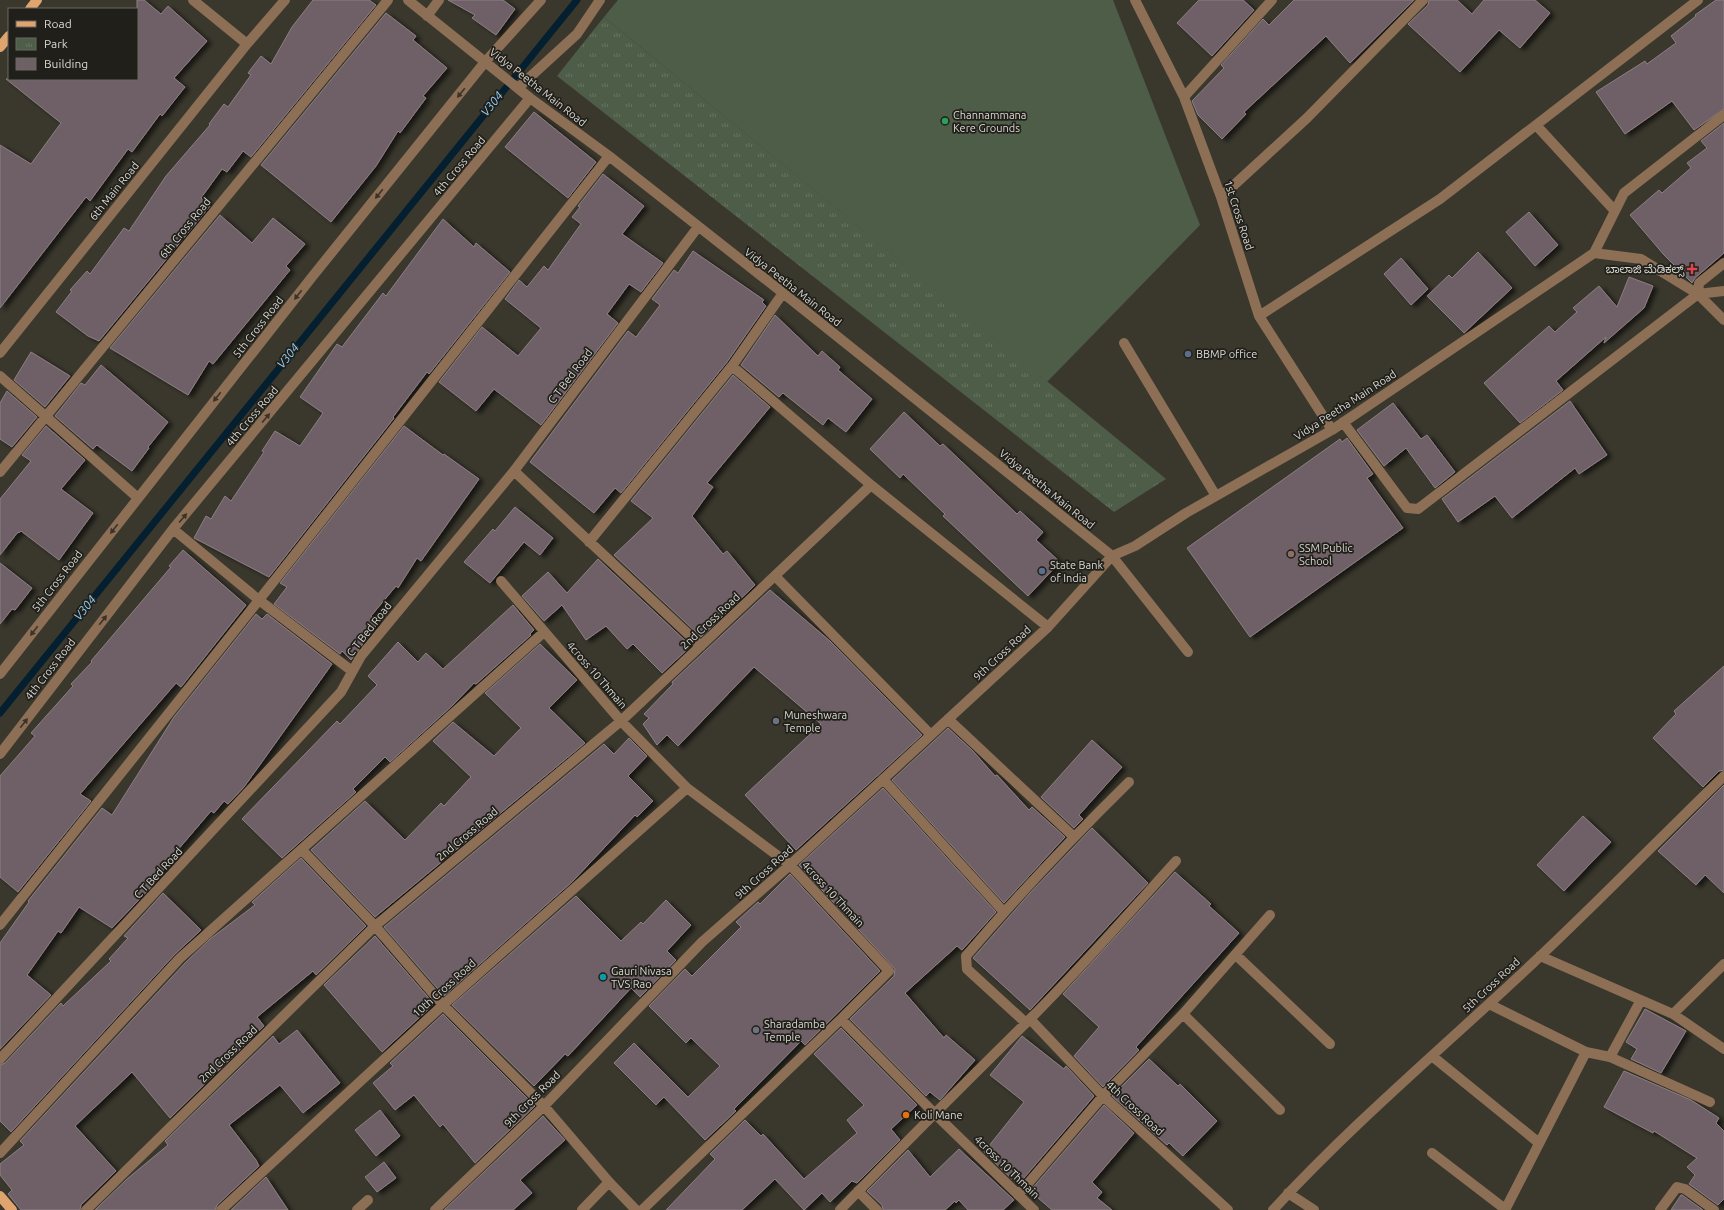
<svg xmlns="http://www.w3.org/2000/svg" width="1724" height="1210" viewBox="0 0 1724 1210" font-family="Ubuntu,'Noto Sans Kannada',sans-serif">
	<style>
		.park { fill: url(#park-tufts) }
		.pitch { fill: #4e5d47 }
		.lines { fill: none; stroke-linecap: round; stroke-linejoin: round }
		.stream { stroke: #041f2f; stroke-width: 7 }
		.building { fill: #6e6166; stroke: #8c7f84; filter: url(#shadow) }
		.minor { stroke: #8d6f56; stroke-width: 10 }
		.major { stroke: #e0a46f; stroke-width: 10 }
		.oneway { fill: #3b3329 }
		.leisure-dot { fill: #2e9e5b; stroke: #201f1a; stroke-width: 1.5 }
		.health-dot { fill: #e0444e; stroke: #201f1a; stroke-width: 1.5 }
		.service-dot { fill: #5c6f8a; stroke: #201f1a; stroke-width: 1.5 }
		.education-dot { fill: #8d6e63; stroke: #201f1a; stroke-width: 1.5 }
		.worship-dot { fill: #6b7280; stroke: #201f1a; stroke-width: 1.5 }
		.culture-dot { fill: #0f9aa8; stroke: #201f1a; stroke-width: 1.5 }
		.food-dot { fill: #e8710a; stroke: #201f1a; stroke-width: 1.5 }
		.labels { text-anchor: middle; stroke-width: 3.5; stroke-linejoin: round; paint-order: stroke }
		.street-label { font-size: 11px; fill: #dad9d2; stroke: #201f1a }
		.poi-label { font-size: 11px; fill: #dad9d2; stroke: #201f1a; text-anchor: start }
		.water-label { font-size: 12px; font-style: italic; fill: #93d2fb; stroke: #201f1a }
	</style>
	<defs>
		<pattern id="park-tufts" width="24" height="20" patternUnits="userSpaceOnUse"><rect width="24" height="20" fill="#4e5d47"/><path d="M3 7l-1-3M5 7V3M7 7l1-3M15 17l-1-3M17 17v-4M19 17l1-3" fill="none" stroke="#677461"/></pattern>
		<filter id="shadow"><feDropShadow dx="4.5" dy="2.5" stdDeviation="2" flood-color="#0009"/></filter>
	</defs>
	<rect width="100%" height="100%" fill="#3a382d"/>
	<!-- park -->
	<path class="park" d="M604 17 1166 479 1114 512 557 76Z"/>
	<!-- pitch -->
	<path class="pitch" d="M618 0H1113L1200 225 1047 382 604 17Z"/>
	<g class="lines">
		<!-- stream -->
		<path class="stream" d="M0 713 577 0"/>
	</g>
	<!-- building -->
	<path class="building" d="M137 0H144L161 14 168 6 207 41 174 78 185 87 162 116 160 114 132 152 128 149 90 201 86 197 0 308V145L31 164 61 123 6 79H137Z
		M313 0H369L376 5 251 157 243 151 227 172 222 169 201 198 210 206 99 341 88 336 56 312 72 291 70 290 87 271 90 274 124 228 129 231 166 176 210 125 209 124 224 104 228 107 251 75 248 73 261 56 271 64 292 27Z
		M448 0H503L515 9 496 35 472 18 475 15Z
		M1199 0H1243L1254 10 1212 56 1177 23Z
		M1294 0H1414L1350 63 1326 36 1244 112 1246 114 1222 139 1198 115 1192 101 1224 68 1221 65 1263 19 1269 25Z
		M1429 0H1457L1472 14 1484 0H1535L1550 13 1520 48 1499 30 1460 72 1408 24 1428 5Z
		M1716 0H1724V109L1694 130 1672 101 1625 134 1596 92 1645 61 1647 64 1676 43 1671 36 1696 16 1695 15Z
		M386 13 416 36 413 40 447 68 423 96 426 98 400 133 398 131 376 166 331 222 261 165Z
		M534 112 596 162 568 198 505 147Z
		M1724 123V253L1695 278 1692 283 1664 255 1630 215 1659 190 1662 193 1691 168 1687 163 1707 148 1701 141Z
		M603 174 644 206 622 234 663 263 641 292 629 284 607 314 618 323 541 425 494 389 476 411 439 382 482 327 518 356 541 328 505 299 519 280 527 287 544 266 548 270 581 224 572 217 580 207 578 206Z
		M1529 212 1558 245 1535 266 1506 232Z
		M220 215 252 243 273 218 305 244 286 266 290 270 213 364 209 361 188 395 110 348Z
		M443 219 474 247 476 243 510 272 429 374 427 372 393 417 394 418 269 577 196 539 194 538 206 516 211 519 225 496 231 501 264 452 262 451 275 431 300 446 323 413 300 397 337 344 342 347 383 293 386 296Z
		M693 251 764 300 762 302 766 306 727 362 621 493 615 488 594 513 530 462 628 331 636 337 660 305 652 299 674 270 678 273Z
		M1478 252 1512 288 1464 333 1427 296 1449 275 1452 278Z
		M1401 258 1428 289 1411 305 1384 274Z
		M1629 277 1653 286 1644 308 1604 343 1606 337 1556 381 1563 390 1520 423 1484 383 1549 326 1555 332 1577 312 1573 308 1599 286 1617 307Z
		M775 315 818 356 822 351 840 367 838 370 872 399 846 432 828 418 823 425 783 393 779 397 741 365Z
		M31 352 70 376 45 407 14 380Z
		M101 365 168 422 148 447 149 448 132 471 97 445 93 449 55 416 81 383 85 385Z
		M733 375 770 407 707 483 713 487 692 516 723 554 727 551 755 585 701 637 614 555 653 518 631 501Z
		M7 391 37 417 12 447 0 439V403Z
		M1570 401 1607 455 1579 474 1575 468 1512 518 1495 496 1458 522 1442 499Z
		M1393 403 1421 439 1427 435 1455 472 1435 488 1406 448 1384 466 1357 430Z
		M904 412 940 446 943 444 1017 514 1020 511 1043 532 1036 540 1060 562 1028 596 943 516 945 514 903 474 900 478 870 449Z
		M46 426 85 460 61 489 93 513 59 560 21 531 19 533 18 532 0 555V499L31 461 22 455Z
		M404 426 443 455 444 454 479 479 421 561 417 558 398 588 396 586 371 616 378 623 351 660 342 651 340 654 274 604 287 587 280 583Z
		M1347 438 1373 474 1367 478 1403 528 1250 637 1187 548 1340 439 1342 442Z
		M515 507 553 538 540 555 524 542 490 583 464 562 493 529 495 531Z
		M183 550 246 605 181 687 176 683 80 794 91 801 18 892 0 877V776L35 736 31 733 73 686 71 684 92 662 91 661 171 567 169 566Z
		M598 559 691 646 662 673 633 644 627 649 606 626 586 640 562 605 544 621 522 596 548 572 567 593Z
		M0 563 32 588 15 610 12 609 0 624Z
		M770 590 830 641 922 735 796 850 745 795 821 724 754 667 678 746 667 735 657 745 643 724 649 718 644 714 673 684 672 682Z
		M513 605 534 630 530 634 531 635 476 684 474 683 453 705 390 762 385 757 353 789 356 792 282 858 242 819 337 721 340 724 377 685 368 676 398 642 418 662 426 653 443 669Z
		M256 614 262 619 267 614 332 664 244 787 228 804 224 801 214 813 211 811 176 852 154 884 112 928 79 907 61 933 58 931 27 975 51 995 0 1049V943L29 902 28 901 102 808 112 815 174 717Z
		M540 644 577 680 549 708 585 743 375 917 311 850 365 801 405 840 441 803 444 806 471 777 433 741 453 722 494 756 521 728 485 693Z
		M1724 666V770L1719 771 1703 787 1653 738 1676 714 1674 711Z
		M948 728 973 751 995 776 997 775 1029 810 1032 807 1065 837 1004 903 892 780Z
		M629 738 647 756 628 776 653 801 637 817 635 815 573 881 444 996 384 927 604 744 614 754Z
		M1092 740 1122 767 1079 815 1083 819 1074 828 1041 797Z
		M1724 785V893L1705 875 1696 885 1658 851Z
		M883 788 996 912 962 950 957 946 905 993 944 1038 946 1035 975 1060 940 1100 930 1092 926 1096 850 1019 894 976 895 969 799 865Z
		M1583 816 1611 842 1564 891 1537 865Z
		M1092 828 1148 883 1030 1010 973 958 1030 893Z
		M301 858 366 926 316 975 313 971 257 1017 264 1026 170 1118 132 1072 75 1126 116 1171 81 1205 80 1210H21L8 1194 12 1190 0 1175V1164L24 1145 20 1141 185 963 210 939 255 905 252 902Z
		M1175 872 1211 904 1209 906 1239 933 1136 1047 1139 1050 1103 1087 1074 1056 1099 1027 1063 994Z
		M790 874 880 971 805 1045 801 1041 734 1109 736 1111 705 1140 664 1097 656 1105 614 1063 634 1043 688 1097 720 1066 691 1038 686 1043 649 1006 685 969 692 976 741 927 736 922 758 902 760 904Z
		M163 893 201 930 175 954 11 1132 0 1121V1065L5 1063 61 1003 63 1006 111 961 109 959 128 938 124 936Z
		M576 896 621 941 641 922 643 924 666 900 691 925 667 951 676 960 640 997 631 988 568 1056 565 1054 534 1086 452 1005Z
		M375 936 434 1004 382 1052 324 985Z
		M1645 1009 1686 1031 1661 1073 1631 1059 1637 1049 1626 1042Z
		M443 1014 535 1106 475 1163 443 1124 440 1127 414 1095 395 1110 373 1083 393 1066 390 1063Z
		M841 1028 917 1105 891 1129 900 1140 857 1183 852 1181 830 1202 822 1193 804 1210 775 1179 742 1210H666L715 1159 710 1154 745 1120 761 1136 763 1134 804 1179 857 1133 847 1120 864 1105 814 1054Z
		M297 1030 340 1083 303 1113 280 1085 229 1125 256 1160 259 1166 217 1205 215 1210H95L127 1179 168 1145 165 1141 273 1036 279 1044Z
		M1022 1036 1064 1069 1066 1066 1094 1096 1018 1185 984 1152 1024 1102 990 1075Z
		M1149 1059 1178 1086 1180 1084 1217 1121 1183 1156 1169 1143 1167 1145 1112 1096Z
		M1624 1071 1691 1100 1719 1118 1716 1123 1724 1131V1199L1718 1205 1689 1184 1695 1175 1687 1167 1697 1158 1654 1131 1653 1133 1604 1107Z
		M1104 1105 1134 1133 1092 1182 1102 1192 1097 1198 1112 1210H1052L1030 1191Z
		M380 1110 400 1136 376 1156 355 1130Z
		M543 1116 565 1140 520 1180 532 1193 513 1210H444Z
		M959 1149 1014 1200 1003 1210H968L959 1200 956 1203 955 1201 945 1210H883L882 1205 867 1191 908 1150 930 1177Z
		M384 1162 396 1178 377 1192 365 1177Z
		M266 1177 288 1210H231Z
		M1681 1195H1682L1703 1210H1671Z"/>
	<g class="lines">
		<!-- minor -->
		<path class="minor" d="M193 0 247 44 285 0
			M408 0 530 98 609 156 783 293 1112 556 1135 546 1186 513 1332 430 1594 253 1641 259 1698 294 1724 291
			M1135 0 1184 97 1221 197 1259 316 1332 430
			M427 16 439 0
			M518 88 577 34 600 0
			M1184 97 1272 0
			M1536 125 1615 211
			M1221 197 1307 118 1423 0
			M1594 253 1624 193 1724 115
			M1698 294 1724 320
			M1259 316 1440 199 1698 0
			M1124 343 1216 496
			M0 353 247 44
			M732 366 871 485 1048 627
			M0 376 138 498
			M1343 422 1407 508 1418 509 1698 294 1699 283 1724 263
			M514 471 701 646
			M0 472 388 0
			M173 529 259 600 352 671
			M589 542 732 366 783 293
			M775 576 931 735
			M501 581 621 721 687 788 790 865 889 971 841 1019 934 1113 1034 1210
			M0 674 312 277 485 62 541 0
			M948 719 1073 836
			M0 754 173 529 530 98
			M883 779 1004 912
			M302 850 375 926 443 1005 544 1106 609 1182 636 1210
			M0 925 259 600 609 156
			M1236 955 1330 1044
			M1540 956 1673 1014 1724 1049
			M1489 1004 1586 1052
			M1183 1014 1280 1110
			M1673 1014 1724 964
			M1030 1019 1103 1096 1228 1210
			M1026 1023 967 969 966 956C1018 895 1072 838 1129 782
			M1432 1056 1539 1143
			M1610 1057 1710 1102
			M0 1059 341 692 361 656 514 471 698 227
			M0 1153 180 958 544 632
			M1432 1153 1505 1209
			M858 1191 877 1210
			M1288 1193 1314 1210
			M1018 1195 1103 1096 1183 1014 1270 915
			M86 1210 375 926 621 721 871 485
			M221 1210 443 1005 687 788
			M357 1210 368 1200
			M435 1210 544 1106 702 942 790 865 1048 627 1112 556 1188 652
			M582 1210 609 1182
			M642 1210 841 1019
			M840 1210C903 1145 966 1082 1030 1019 1081 968 1128 914 1176 861
			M1273 1210C1354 1122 1446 1045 1533 963 1598 902 1660 838 1724 776
			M1505 1210 1586 1052 1610 1057 1641 1000
			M1660 1210 1677 1187 1685 1189 1714 1210"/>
		<!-- major -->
		<path class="major" d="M30 9 37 0
			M0 47 9 36
			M0 1196 12 1210"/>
	</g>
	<!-- one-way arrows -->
	<defs><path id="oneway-solid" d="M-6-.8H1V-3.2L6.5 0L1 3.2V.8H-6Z"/></defs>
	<g class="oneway">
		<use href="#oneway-solid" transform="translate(461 93) rotate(129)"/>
		<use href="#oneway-solid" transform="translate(379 194) rotate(129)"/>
		<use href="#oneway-solid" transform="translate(298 295) rotate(128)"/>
		<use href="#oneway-solid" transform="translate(217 397) rotate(128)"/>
		<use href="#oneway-solid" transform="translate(266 418) rotate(-50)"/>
		<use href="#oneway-solid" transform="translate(183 518) rotate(-50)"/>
		<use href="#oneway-solid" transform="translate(114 529) rotate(128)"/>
		<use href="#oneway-solid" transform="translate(103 620) rotate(-52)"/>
		<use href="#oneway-solid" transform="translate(34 631) rotate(128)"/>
		<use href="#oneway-solid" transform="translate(24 723) rotate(-52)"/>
	</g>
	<!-- markers -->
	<circle class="leisure-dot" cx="945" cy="121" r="4"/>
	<path class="health-dot" d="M1690 263h4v4h4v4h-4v4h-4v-4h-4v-4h4z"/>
	<g class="service-dot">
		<circle cx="1188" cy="354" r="4"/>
		<circle cx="1042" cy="571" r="4"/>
	</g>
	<circle class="education-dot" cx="1291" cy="554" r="4"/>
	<g class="worship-dot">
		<circle cx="776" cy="721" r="4"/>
		<circle cx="756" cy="1030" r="4"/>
	</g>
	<circle class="culture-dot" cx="603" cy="977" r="4"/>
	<circle class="food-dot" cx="906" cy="1115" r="4"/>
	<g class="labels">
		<!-- street labels -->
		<g class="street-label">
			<text transform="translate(538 87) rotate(38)" y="4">Vidya Peetha Main Road</text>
			<text transform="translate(459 166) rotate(-50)" y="4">4th Cross Road</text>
			<text transform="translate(114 191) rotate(-51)" y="4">6th Main Road</text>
			<text transform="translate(1239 215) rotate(72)" y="4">1st Cross Road</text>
			<text transform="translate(185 228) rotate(-51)" y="4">6th Cross Road</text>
			<text transform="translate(793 287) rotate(38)" y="4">Vidya Peetha Main Road</text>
			<text transform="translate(258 327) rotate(-52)" y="4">5th Cross Road</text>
			<text transform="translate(570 376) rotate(-53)" y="4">C T Bed Road</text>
			<text transform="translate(1345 405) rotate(-33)" y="4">Vidya Peetha Main Road</text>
			<text transform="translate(252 416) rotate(-50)" y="4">4th Cross Road</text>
			<text transform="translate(1047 489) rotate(39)" y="4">Vidya Peetha Main Road</text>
			<text transform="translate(57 581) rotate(-52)" y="4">5th Cross Road</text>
			<text transform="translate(710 621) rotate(-43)" y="4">2nd Cross Road</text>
			<text transform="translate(369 629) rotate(-52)" y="4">C T Bed Road</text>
			<text transform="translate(1002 653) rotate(-43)" y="4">9th Cross Road</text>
			<text transform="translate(50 669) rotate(-52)" y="4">4th Cross Road</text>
			<text transform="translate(597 675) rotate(49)" y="4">4cross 10 Thmain</text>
			<text transform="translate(467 834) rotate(-40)" y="4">2nd Cross Road</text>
			<text transform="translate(764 872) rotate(-42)" y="4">9th Cross Road</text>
			<text transform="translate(158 873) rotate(-47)" y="4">C T Bed Road</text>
			<text transform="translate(833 894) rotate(47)" y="4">4cross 10 Thmain</text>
			<text transform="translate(1491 985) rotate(-43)" y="4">5th Cross Road</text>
			<text transform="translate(444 988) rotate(-42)" y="4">10th Cross Road</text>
			<text transform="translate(228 1054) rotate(-44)" y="4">2nd Cross Road</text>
			<text transform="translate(532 1099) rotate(-45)" y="4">9th Cross Road</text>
			<text transform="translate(1135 1108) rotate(43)" y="4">4th Cross Road</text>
			<text transform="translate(1007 1167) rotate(44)" y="4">4cross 10 Thmain</text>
		</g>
		<!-- poi labels -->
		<g class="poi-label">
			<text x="953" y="119">Channammana<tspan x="953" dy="13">Kere Grounds</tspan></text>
			<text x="1684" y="273" text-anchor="end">ಬಾಲಾಜಿ ಮೆಡಿಕಲ್ಸ್</text>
			<text x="1196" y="358">BBMP office</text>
			<text x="1299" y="552">SSM Public<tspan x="1299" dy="13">School</tspan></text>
			<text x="1050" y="569">State Bank<tspan x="1050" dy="13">of India</tspan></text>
			<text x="784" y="719">Muneshwara<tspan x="784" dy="13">Temple</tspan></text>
			<text x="611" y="975">Gauri Nivasa<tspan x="611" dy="13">TVS Rao</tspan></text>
			<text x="764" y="1028">Sharadamba<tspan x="764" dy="13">Temple</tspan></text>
			<text x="914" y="1119">Koli Mane</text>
		</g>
		<!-- water labels -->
		<g class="water-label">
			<text transform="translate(492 104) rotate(-51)" y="4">V304</text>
			<text transform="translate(288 356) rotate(-51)" y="4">V304</text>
			<text transform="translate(85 608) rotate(-51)" y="4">V304</text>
		</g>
	</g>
	<!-- legend -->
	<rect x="8" y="8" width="130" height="72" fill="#201f1a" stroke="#6a6964"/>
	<rect x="16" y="21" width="20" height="6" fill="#e0a46f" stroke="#6a6964"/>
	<text x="44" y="28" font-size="12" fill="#dad9d2">Road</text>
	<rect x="16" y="38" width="20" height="12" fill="url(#park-tufts)" stroke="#6a6964"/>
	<text x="44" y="48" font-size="12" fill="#dad9d2">Park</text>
	<rect x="16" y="58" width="20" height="12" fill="#6e6166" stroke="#6a6964"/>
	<text x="44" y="68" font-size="12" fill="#dad9d2">Building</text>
</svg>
